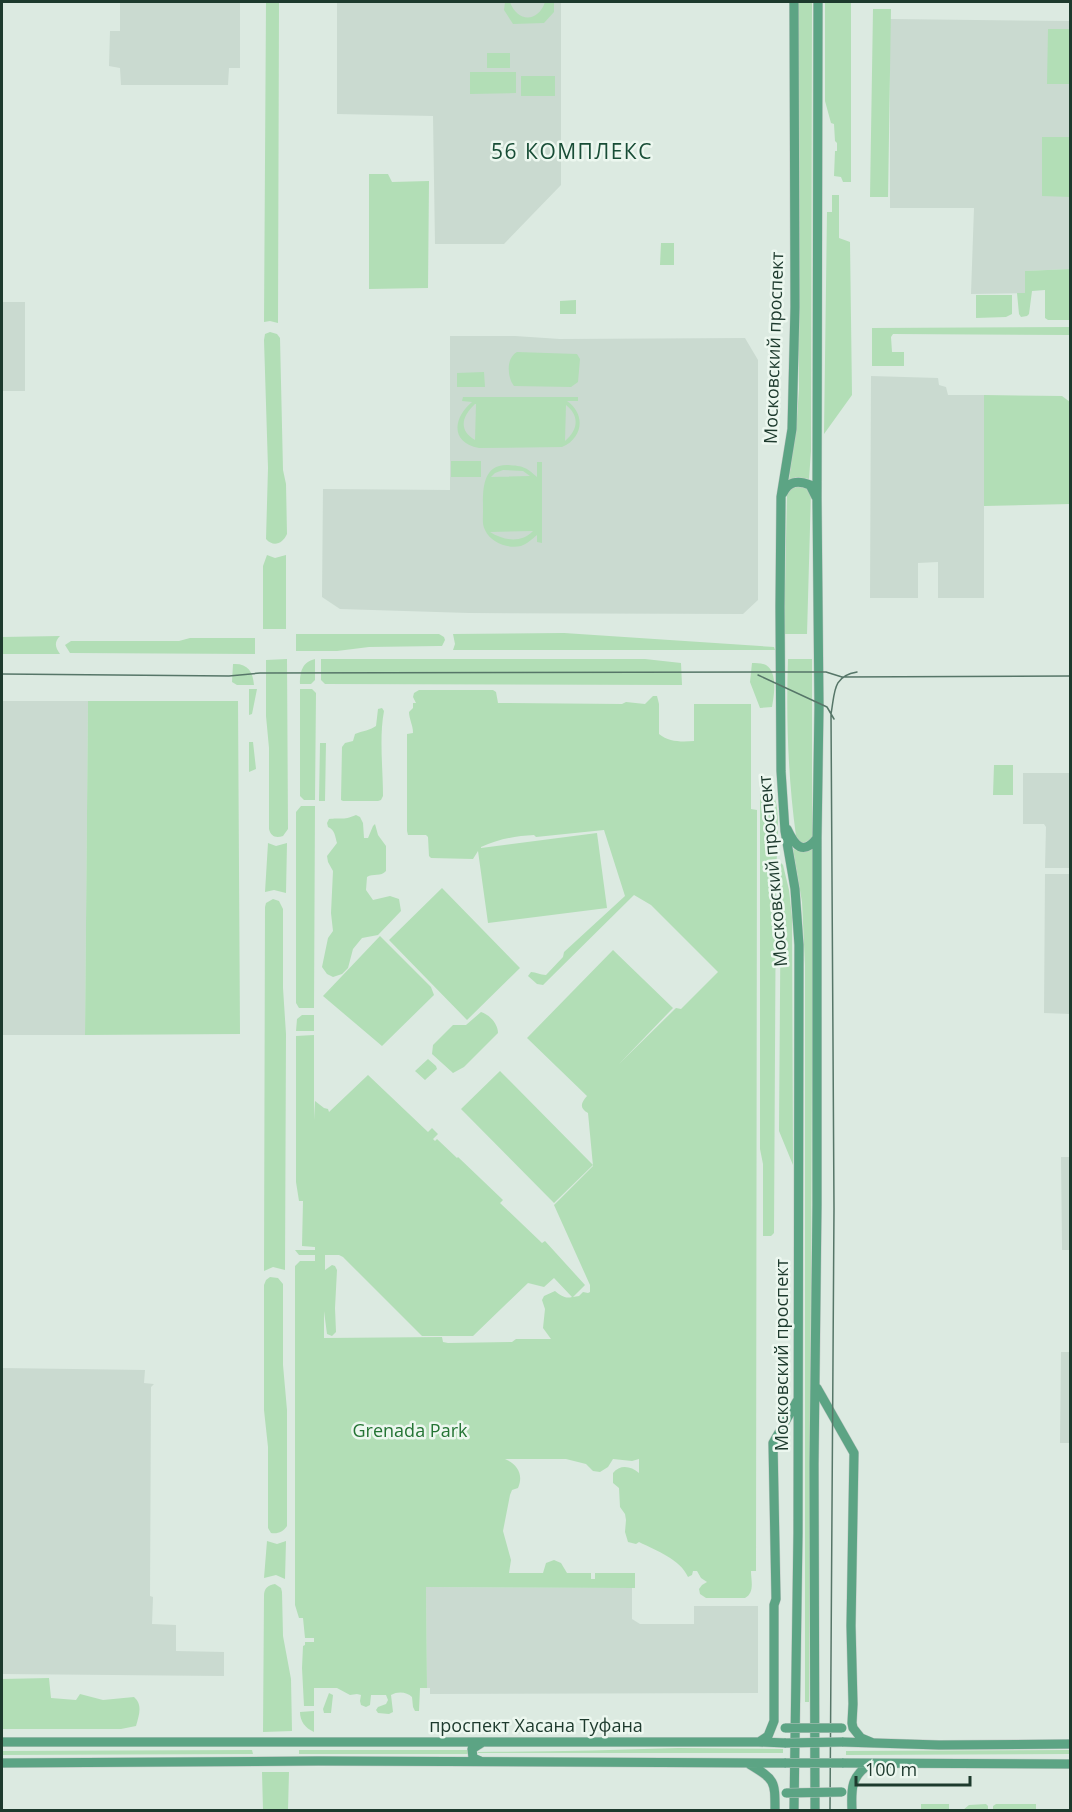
<svg xmlns="http://www.w3.org/2000/svg" width="1072" height="1812" viewBox="0 0 1072 1812" font-family="'Open Sans',sans-serif">
	<style>
		.built { fill: #cadad0 }
		.green { fill: #b2deb6; fill-rule: evenodd }
		.lines { fill: none; stroke-linecap: round; stroke-linejoin: round }
		.major-casing { stroke: #c0c8c4; stroke-width: 10 }
		.major { stroke: #5ca484; stroke-width: 9 }
		.tram { stroke: #567668; stroke-width: 1.5 }
		.major-bridge-casing { stroke: #c0c8c4; stroke-width: 10; stroke-linecap: butt }
		.major-bridge { stroke: #5ca484; stroke-width: 9 }
		.labels { text-anchor: middle; stroke-width: 5; stroke-linejoin: round; paint-order: stroke }
		.street-label { font-size: 18px; fill: #1d3a2d; stroke: #ecf7ef }
		.park-label { font-size: 18px; fill: #247434; stroke: #ecf7ef }
		.quarter-label { font-size: 21px; letter-spacing: 1.5px; fill: #184d36; stroke: #ecf7ef }
	</style>
	<rect width="100%" height="100%" fill="#dceae1"/>
	<!-- built -->
	<path class="built" d="M120 2H240V68H229L228 85H121L120 68 109 66 110 31H120Z
		M337 2H561V185L504 244H435L433 116 337 114Z
		M890 19 1070 21V269L1025 271V293L971 294 974 208H890Z
		M2 302H25V391H2Z
		M450 336H515L560 339 745 338 758 360V600L743 614 469 613 340 609 322 597 323 489 450 490Z
		M871 376 938 378 939 385 946 387 948 395H984V598H938V562L918 563V598H870Z
		M2 701H88L85 1035H2Z
		M1023 773H1070V868H1045L1046 827 1044 824H1023Z
		M1045 874H1070V1014L1044 1013Z
		M1061 1157H1070V1250H1062Z
		M1061 1352H1070V1443H1060Z
		M2 1368 145 1370 144 1383 154 1384 151 1387 150 1596 153 1597 152 1624 176 1625V1651L224 1652V1676L2 1674Z
		M426 1587 632 1588V1619L640 1624H694V1606H758V1693L430 1694V1688H427Z"/>
	<!-- green -->
	<path class="green" d="M266 2H279L278 323 270 321 264 322Z
		M505 2H510C517 22 538 23 545 2H554V12L544 23 513 24 504 10Z
		M799 2H812L811 451 809 479 797 477 789 480 797 418 799 389Z
		M825 2H851V182H843L841 177 834 176 835 151H837V143L835 141 834 124 831 123 825 101Z
		M873 9H891L888 197H870Z
		M1048 29H1070V84H1047Z
		M487 53H510V68H487Z
		M470 72H516V93L470 94Z
		M521 76H555V96H521Z
		M1042 137H1070V197L1042 196Z
		M369 174H388L392 182 429 181 428 288 369 289Z
		M832 195H839V238L850 242 852 395 824 434 827 212H832Z
		M661 243H674V265H660Z
		M1070 269V320H1048L1045 318V290L1032 291 1029 314 1027 316 1021 317 1019 314 1017 293H1025V271Z
		M976 295H1012V314L1006 317 976 318Z
		M576 300V314H560V301Z
		M1070 327V335L893 334 891 337 892 352H904V366H872V328Z
		M270 332 277 334 280 338 283 470 286 484 287 534C283 543 274 548 266 539L268 468 264 340 265 334Z
		M517 352 577 354 580 359 578 382 571 387 514 386C507 377 506 358 517 352Z
		M484 372 485 387H457V373Z
		M984 395 1062 396 1070 402V504L984 506Z
		M463 397H578V401H567C586 414 583 438 562 447L479 448C450 442 453 418 472 402L462 401ZM475 404H476L475 440C458 430 462 416 475 404ZM566 405C580 416 578 430 565 441Z
		M451 461H481V477H451Z
		M537 462H542V543L537 542V535C532 539 527 544 521 546 508 549 491 543 485 530 482 525 483 518 483 511 483 492 481 464 508 465 523 466 526 467 537 477ZM503 470 523 471 530 476 491 477 495 473ZM533 531C522 543 504 541 490 532Z
		M801 486 806 488 811 492 807 634H784L787 493 792 488Z
		M267 555 275 558 286 555V629H263V566Z
		M564 633 774 647 775 650H453L455 644 453 634Z
		M296 634H439L444 637 445 640 442 646H439L369 647 337 651H296Z
		M60 636C54 642 55 647 60 654H2V637Z
		M190 638H255V654L70 653 65 645 71 641H179Z
		M287 659 288 829 283 836C276 838 271 837 269 829V748L266 716V660Z
		M315 659V680L311 684H300C300 672 302 662 315 659Z
		M321 659H645L681 663 682 685 325 684 321 680Z
		M788 659H812V839L803 843 797 840 796 836C788 777 786 718 788 659Z
		M752 663C756 663 762 663 766 665 778 672 774 696 772 707L760 708 750 682Z
		M233 664C247 663 253 671 254 685H237L232 682Z
		M249 689H257L252 714 249 715Z
		M300 689H312L316 693 315 800H304L300 796Z
		M419 690H493L496 692 498 703 622 704 626 702 645 704 653 696H657L659 704V734C669 742 681 742 694 741V704H751V809L757 810 756 1571H751C751 1580 755 1593 745 1598H706L700 1594 699 1589 702 1585 707 1582 701 1578 697 1571H693L692 1575 688 1577C680 1559 657 1551 639 1542L636 1544 628 1542 625 1532 626 1520 625 1514 620 1507 619 1488 613 1483V1473C620 1464 631 1466 639 1473V1459L632 1461 613 1459 608 1467 600 1472 593 1471 586 1464 566 1459H505C517 1464 524 1474 518 1488L512 1490 510 1495 503 1531 511 1560 509 1573H543L546 1563 554 1560 561 1563 567 1573H591V1579H595V1573H635V1588L426 1587 427 1688H420L419 1711H415L413 1707 412 1697C407 1692 398 1691 391 1695L393 1712 389 1714 378 1713 376 1710 378 1707 386 1704 388 1700 386 1695H371L370 1705 366 1707 361 1705 360 1701 361 1695 357 1694 350 1695 337 1688H314V1706H304L302 1668 303 1646 305 1645V1642H314V1638H305L303 1618H299L295 1605V1266L300 1261H315V1255H299L295 1250H315V1247L302 1246 303 1201H299L296 1182V1036L314 1035V1120L315 1101 324 1108 328 1109 329 1112 368 1075 428 1132 432 1128 438 1134 433 1139 435 1141 437 1139 457 1158 458 1157 503 1200 500 1203 542 1243 545 1241 585 1285 573 1297 579 1296 583 1292 588 1293 590 1292V1285L554 1205 593 1166 588 1113C579 1108 581 1103 587 1096L527 1038 613 950 673 1008 619 1064 676 1008 681 1009 718 972 651 905 634 895 543 985 537 984 528 976 531 972C536 972 540 975 546 975L563 957 564 952 625 896 604 830 536 837 534 835C516 836 498 839 481 847V848L597 833 607 908 488 923 478 851 473 859 431 858 429 856 428 837 426 835H408L407 831V734L413 733C413 725 409 719 409 712L413 708V703H416L413 697 414 693ZM325 1255H339L343 1257 422 1336H473L528 1283 544 1287 554 1278 572 1297C565 1299 560 1295 555 1291L544 1296 542 1300 545 1309 543 1328 551 1339H516L512 1342 448 1343 443 1342 442 1337 324 1338V1311L327 1334 332 1336 336 1332 335 1308 337 1270 335 1266 332 1265 325 1270Z
		M88 701H238L240 1034 85 1035Z
		M382 708 384 711C379 738 383 768 383 796L381 800 378 801H343L341 800 342 747 345 743 353 741 355 734C362 731 371 730 376 726L378 709Z
		M249 742H253L256 769 249 772Z
		M320 743H326L325 801H319Z
		M994 765H1013V795H993Z
		M767 791C771 793 771 792 774 797 781 810 777 854 776 870L774 1233 771 1236H763V1164L760 1149V795Z
		M301 806H315L314 1008H299L296 1003V812Z
		M356 815 360 817 363 823 364 838H368L373 826 375 824 378 835 386 846V871C381 877 373 873 367 877L366 890 373 900 390 896 399 899 401 911 378 935 362 938 353 949 348 968 342 974 333 977 327 974 322 967 328 938 333 931 331 913 333 871 328 862 327 856 337 843C335 836 335 830 328 827L327 823 329 819C340 817 342 821 356 815Z
		M268 843 276 846 287 843 286 893 274 890 265 892Z
		M793 849 803 852 813 849 809 1702H805V965L802 902Z
		M781 863 783 865 789 890 792 917 793 1165 779 1131Z
		M442 888 520 968 467 1020 389 940Z
		M273 899 279 901 283 909V988L286 1034 285 1270 273 1267 264 1271 265 907 266 903Z
		M380 936 431 987 434 995 382 1046 323 996Z
		M481 1012C490 1015 498 1024 498 1033L464 1067 453 1073 432 1054 433 1045 453 1025H466Z
		M302 1015H314V1031H296L297 1019Z
		M428 1059 436 1066 437 1069 425 1080 415 1071Z
		M500 1071 593 1165 554 1203 461 1109Z
		M270 1277 278 1278 283 1284V1365L287 1410V1526C283 1532 278 1534 271 1533L268 1528V1447L264 1410V1285L266 1280Z
		M267 1541 277 1544 286 1541 285 1579 276 1575 264 1578Z
		M275 1584 281 1588 282 1592 283 1636 291 1679 292 1731 263 1732 264 1596C264 1588 268 1585 275 1584Z
		M49 1678 51 1698 76 1700 80 1694 103 1700 134 1697C143 1705 139 1715 136 1726L121 1729H2V1679Z
		M329 1693 333 1695 331 1713H324L323 1709Z
		M314 1711V1732C305 1728 300 1721 300 1712Z
		M678 1748 783 1749V1753H478V1752C544 1752 611 1750 678 1748Z
		M252 1750 253 1754 2 1755V1751Z
		M299 1750H468V1754H299Z
		M1070 1750V1754L846 1755V1751Z
		M262 1772H289L288 1810H263Z
		M921 1804H949V1810H921Z
		M986 1804 988 1806V1810H963L969 1805Z
		M996 1804H1036V1809L993 1810V1806Z"/>
	<g class="lines">
		<defs>
			<path id="major" d="M794 2 795 307 792 429 781 497 780 607 781 771 785 831 795 889 799 945 798 1533 794 1810
				M783 493C789 481 798 480 810 485L816 497
				M787 829C795 846 803 856 817 838
				M817 1388 854 1453 851 1626 853 1704 852 1723 853 1728 861 1738 873 1743
				M2 1742H759L786 1743
				M759 1742 768 1736 774 1721V1605L776 1599 773 1443 797 1401
				M842 1742 939 1745 1070 1744
				M480 1761 473 1758 472 1749 483 1742
				M2 1763 318 1761 786 1763
				M842 1763 1070 1764
				M749 1764C775 1780 775 1780 775 1810
				M815 1810 814 1464 817 1205V838L819 707 817 499 818 2
				M852 1810C851 1789 851 1776 870 1764"/>
		</defs>
		<!-- major casing -->
		<use href="#major" class="major-casing"/>
		<!-- major -->
		<use href="#major" class="major"/>
		<!-- tram -->
		<path class="tram" d="M2 674 229 676 260 673 826 672 842 677 1070 676
			M758 675 827 707 834 719
			M830 1810 834 1208 831 714C835 693 832 676 857 672"/>
		<defs>
			<path id="major-bridge" d="M785 1728H842
				M786 1743 842 1742
				M786 1763H842
				M786 1793 842 1792"/>
		</defs>
		<!-- major-bridge casing -->
		<use href="#major-bridge" class="major-bridge-casing"/>
		<!-- major-bridge -->
		<use href="#major-bridge" class="major-bridge"/>
	</g>
	<g class="labels">
		<!-- street labels -->
		<g class="street-label">
			<text transform="translate(774 348) rotate(-88)" y="6">Московский проспект</text>
			<text transform="translate(773 871) rotate(-95)" y="6">Московский проспект</text>
			<text transform="translate(782 1355) rotate(-90)" y="6">Московский проспект</text>
			<text x="536" y="1732">проспект Хасана Туфана</text>
		</g>
		<!-- park labels -->
		<g class="park-label">
			<text x="410" y="1437">Grenada Park</text>
		</g>
		<!-- quarter labels -->
		<g class="quarter-label">
			<text x="572" y="159">56 КОМПЛЕКС</text>
		</g>
	</g>
	<!-- border -->
	<rect width="1072" height="1812" fill="none" stroke="#1d3a2d" stroke-width="6"/>
	<!-- scale -->
	<path d="M856 1776v9h114v-9" fill="none" stroke="#1d3a2d" stroke-width="3"/>
	<text x="865" y="1776" font-size="18" fill="#1d3a2d" stroke="#ecf7ef" stroke-width="4.5" paint-order="stroke">100 m</text>
</svg>
